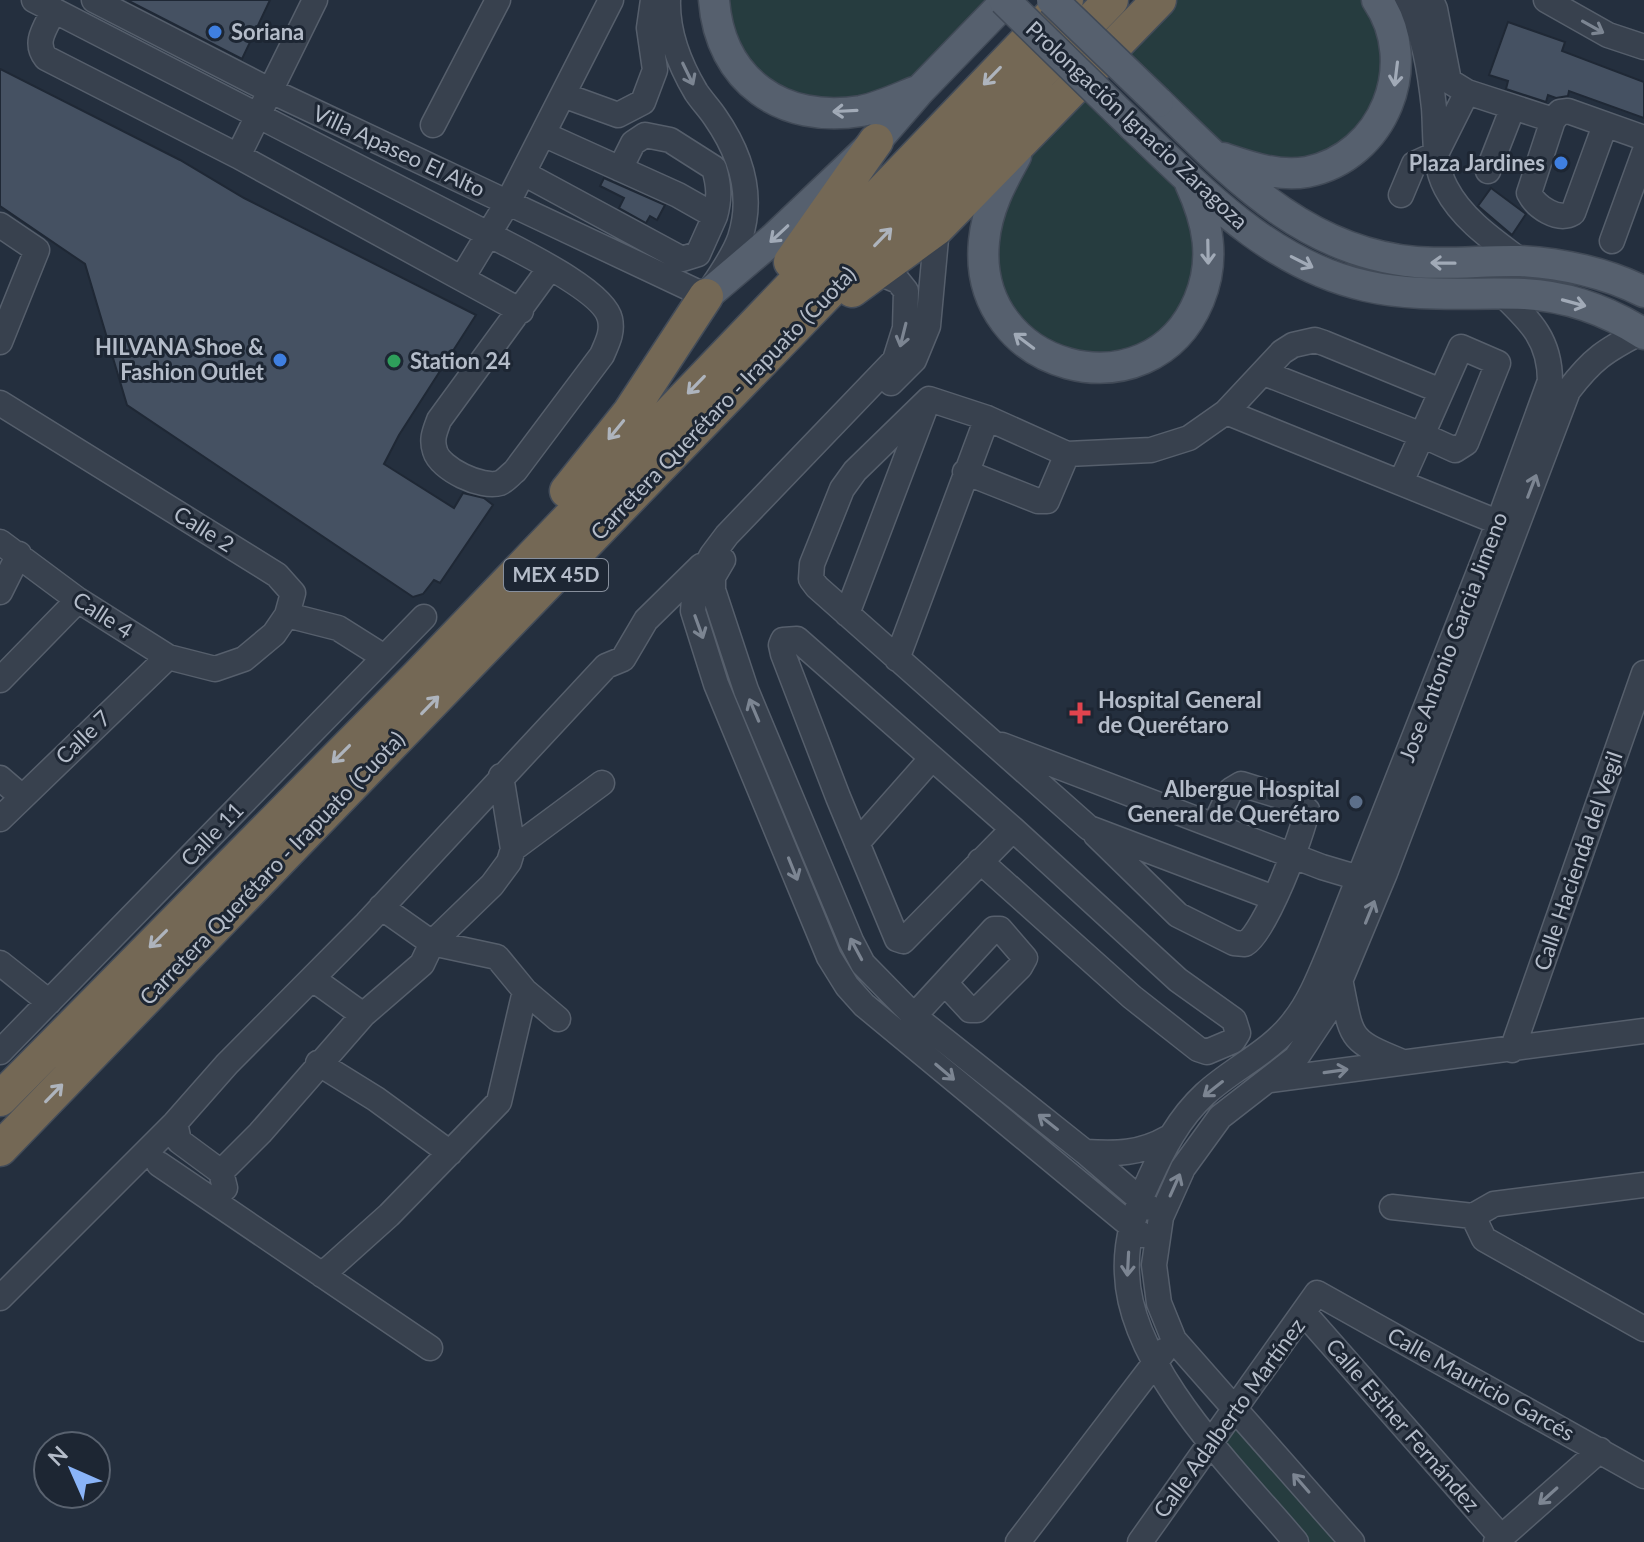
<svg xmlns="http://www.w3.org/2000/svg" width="1644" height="1542" viewBox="0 0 1644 1542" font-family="Lato,sans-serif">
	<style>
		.green { fill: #263c3f }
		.building { fill: #455162; stroke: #1f2835; stroke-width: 2 }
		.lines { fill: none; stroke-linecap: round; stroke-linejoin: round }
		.minor-casing { stroke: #565f6c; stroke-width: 27 }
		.major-casing { stroke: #414a57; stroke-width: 33 }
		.highway-casing { stroke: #434c59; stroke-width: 37 }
		.minor { stroke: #38414e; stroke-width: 24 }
		.major { stroke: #56606e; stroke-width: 30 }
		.highway { stroke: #746855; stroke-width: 34 }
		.major-bridge-casing { stroke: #414a57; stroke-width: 33; stroke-linecap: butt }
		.major-bridge { stroke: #56606e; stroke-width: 30 }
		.oneway { stroke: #7c8592 }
		.oneway2 { stroke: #a1aab7 }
		.oneway3 { stroke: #aeb4bd }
		.shop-dot { fill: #3f7fe0; stroke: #1d2633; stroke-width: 3 }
		.leisure-dot { fill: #2e9e5b; stroke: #1d2633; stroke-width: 3 }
		.health-dot { fill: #e0444e; stroke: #1d2633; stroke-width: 3 }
		.service-dot { fill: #5c6f8a; stroke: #1d2633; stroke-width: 3 }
		.labels { text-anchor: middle; stroke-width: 6; stroke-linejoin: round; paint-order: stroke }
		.shield { fill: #1d2633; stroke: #878f9c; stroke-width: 2 }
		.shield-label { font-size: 20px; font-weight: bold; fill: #b4bcc9 }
		.poi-label { font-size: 22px; font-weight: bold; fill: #b4bcc9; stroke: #1d2633; text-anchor: start }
		.street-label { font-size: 22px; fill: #b4bcc9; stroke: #1d2633 }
	</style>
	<rect width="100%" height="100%" fill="#242f3e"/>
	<!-- green -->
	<path class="green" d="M719 0H996L921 83 820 106 745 72Z
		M1169 0H1370L1392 71 1358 136 1314 162 1222 151 1120 52Z
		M1081 91 1178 182 1193 209 1195 284 1156 342 1111 357 1058 348 1014 316 994 265 1006 190 1031 143Z
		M1235 1417 1343 1542H1304L1219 1440Z"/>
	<!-- building -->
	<path class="building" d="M127 0H270L242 59Z
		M1508 22 1565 42 1562 51 1644 82V118L1569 91 1568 96 1556 98 1548 95 1546 102 1506 89 1508 81 1489 75Z
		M0 69 180 160 244 198 476 315 399 435 384 464 454 508 463 493 484 498 493 505 440 583 434 580 423 594 413 597 127 405 85 264 0 206Z
		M604 178 665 205 657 220 650 216 646 223 619 208 624 198 600 186Z
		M1491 188 1526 214 1512 235 1478 206Z"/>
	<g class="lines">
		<defs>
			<path id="minor" d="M34 0 488 234C516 249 604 290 610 319 613 333 607 343 602 355L515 471C511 474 505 481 500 483 482 489 440 469 435 451 431 439 435 431 439 420L550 268
				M94 0 271 91 706 296C718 278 733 258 740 238 754 195 740 153 715 117 709 108 702 101 696 92 680 65 667 32 668 0
				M1407 0C1424 33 1430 71 1434 108 1436 134 1433 164 1446 188 1462 219 1493 240 1521 261
				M1431 0 1435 9 1449 81 1467 92
				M1546 0 1608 35 1644 47
				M54 10C46 27 33 42 46 58L238 156 521 311
				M563 95 618 115 643 102 655 70 649 28 653 0
				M433 125 498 0
				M1605 125 1573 213C1558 222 1536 207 1529 193L1553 120 1560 112 1568 111 1644 138
				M238 156 315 0
				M620 169 633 143 645 135 670 140 714 168C719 185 720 198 715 216
				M1488 171 1513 107
				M523 173 682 259 698 254 715 216 678 195 543 134
				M1401 195 1414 164 1436 154 1467 92 1553 120
				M0 225 37 250 0 342
				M1612 241 1644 153
				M879 273 898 281 906 291 905 328 895 360 727 535 712 555 695 586 693 611 716 684 829 957 847 986 864 1005 1142 1235
				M462 278 508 202 611 0
				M1461 347 1498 363 1466 443 1455 450 1422 435Z
				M1264 373 1422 435 1401 482
				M891 383 914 360 928 326 937 228
				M0 403 277 575 293 593 287 615 274 634 244 659 215 669 168 657 78 600 0 542
				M1226 412 1490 519 1511 524
				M965 472 1038 501H1047L1067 454
				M723 560 713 577V590L746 690 851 941 863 964 914 1016 1085 1152C1116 1154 1140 1154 1168 1138
				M0 592 19 554
				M847 614 927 403
				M287 615 338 628 384 657
				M897 659 987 418
				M0 680 78 600
				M1002 745 1322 867 1359 878
				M501 776 513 849 602 783
				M0 778 21 796
				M0 819 168 657
				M1096 835 1178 915 1234 943 1245 944C1265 933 1303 834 1307 810L1296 801 1241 784 1231 790 1215 824
				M857 843 932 758
				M980 861 1132 997 1198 1049 1207 1052 1233 1041 1238 1033 1234 1020 1178 980 1013 829 797 639 783 640 781 645 783 654 838 797 897 939 903 941 1013 829
				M1274 898 1089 828 817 587 811 579 812 564 842 489 855 471 929 399 987 418 1067 454 1151 450 1189 438 1226 412 1282 352 1293 345 1315 340 1324 343 1441 391
				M0 963 49 1002
				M313 979 363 1015
				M1341 984C1352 1038 1348 1040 1400 1061
				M525 991 558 1019
				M914 1016 994 929H1000L1025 958 1020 967 977 1010H970L945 983
				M1512 1050 1644 673
				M0 1052 424 617
				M318 1063 376 1099 450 1153
				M1270 1080 1644 1031
				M175 1123 179 1141 221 1172 225 1188
				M1085 1152 1150 1208
				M159 1164 430 1348
				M221 1172 260 1133 363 1015 422 964 432 943 492 885 509 862 513 849
				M1392 1207 1473 1216
				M1473 1216 1484 1239 1644 1329
				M1473 1216 1494 1204 1644 1185
				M322 1275 389 1215 499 1102 525 991 497 957 432 943 381 907
				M0 1298 175 1123 227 1064 366 924 606 666 623 659 646 620 701 566
				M1304 1313 1501 1537
				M1018 1542 1164 1351
				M1140 1542 1317 1293 1644 1476
				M1296 1542C1237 1472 1130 1368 1127 1274 1125 1241 1135 1209 1149 1180 1163 1149 1179 1118 1205 1094 1233 1068 1271 1052 1294 1021 1310 1001 1320 975 1330 951L1496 529 1550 381C1550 340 1531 322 1503 295
				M1352 1542 1174 1340 1159 1303 1154 1265 1161 1217 1183 1168 1220 1117 1296 1058 1328 1010 1385 873 1568 391C1592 359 1606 350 1641 332
				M1496 1542 1600 1450"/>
			<path id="major" d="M714 0C720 81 783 124 861 111 880 107 897 99 914 92
				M1158 102C1233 175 1304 252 1416 262 1451 265 1486 260 1520 261 1561 263 1607 273 1644 292
				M1133 126C1202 191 1270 265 1366 286 1418 298 1471 292 1524 294 1567 296 1608 311 1644 334
				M1016 156C1001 183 987 209 984 241 971 371 1150 418 1199 300 1216 259 1208 222 1190 183
				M1223 158C1250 167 1278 177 1307 172 1384 157 1421 64 1377 0
				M706 296 773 239 876 141 920 90 1007 0"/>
			<path id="highway" d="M791 262 876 141
				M852 290 937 228 1159 0
				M567 491 630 412 706 296
				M0 1099 418 676 1066 0
				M0 1149 1111 0"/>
		</defs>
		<!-- minor casing -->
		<use href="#minor" class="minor-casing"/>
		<!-- major casing -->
		<use href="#major" class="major-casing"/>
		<!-- highway casing -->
		<use href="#highway" class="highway-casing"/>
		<!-- minor -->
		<use href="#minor" class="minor"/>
		<!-- major -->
		<use href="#major" class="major"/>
		<!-- highway -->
		<use href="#highway" class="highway"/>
		<defs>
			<path id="major-bridge" d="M1004 0 1133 126
				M1052 0 1158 102"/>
		</defs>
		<!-- major-bridge casing -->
		<use href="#major-bridge" class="major-bridge-casing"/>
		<!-- major-bridge -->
		<use href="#major-bridge" class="major-bridge"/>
	</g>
	<!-- one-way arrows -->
	<defs><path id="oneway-shaft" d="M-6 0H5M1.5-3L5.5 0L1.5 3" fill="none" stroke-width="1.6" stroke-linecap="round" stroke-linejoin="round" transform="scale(2)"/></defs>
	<g class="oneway">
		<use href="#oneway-shaft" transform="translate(1593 27) rotate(29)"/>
		<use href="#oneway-shaft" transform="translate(688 74) rotate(64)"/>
		<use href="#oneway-shaft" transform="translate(903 335) rotate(104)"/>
		<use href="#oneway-shaft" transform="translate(1532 486) rotate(-69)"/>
		<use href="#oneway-shaft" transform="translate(699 627) rotate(70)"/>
		<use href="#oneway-shaft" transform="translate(754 710) rotate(-113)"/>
		<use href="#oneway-shaft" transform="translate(793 869) rotate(68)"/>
		<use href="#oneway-shaft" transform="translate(1370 912) rotate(-68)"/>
		<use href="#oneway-shaft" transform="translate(856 949) rotate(-118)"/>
		<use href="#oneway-shaft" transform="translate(1336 1071) rotate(-8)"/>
		<use href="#oneway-shaft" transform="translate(945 1072) rotate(40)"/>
		<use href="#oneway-shaft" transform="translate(1213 1089) rotate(142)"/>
		<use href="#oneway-shaft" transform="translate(1048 1122) rotate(-142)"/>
		<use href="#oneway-shaft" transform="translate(1175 1185) rotate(-66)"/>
		<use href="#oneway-shaft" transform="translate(1128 1264) rotate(93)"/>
		<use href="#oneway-shaft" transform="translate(1301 1483) rotate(-131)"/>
		<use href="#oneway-shaft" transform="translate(1548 1496) rotate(138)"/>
	</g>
	<g class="oneway2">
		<use href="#oneway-shaft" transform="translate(1396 74) rotate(97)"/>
		<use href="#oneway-shaft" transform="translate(845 111) rotate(177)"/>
		<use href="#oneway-shaft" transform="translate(779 234) rotate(137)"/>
		<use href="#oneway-shaft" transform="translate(1208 252) rotate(89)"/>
		<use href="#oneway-shaft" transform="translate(1302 262) rotate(27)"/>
		<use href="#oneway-shaft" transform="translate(1443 263) rotate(-179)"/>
		<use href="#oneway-shaft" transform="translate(1574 303) rotate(15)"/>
		<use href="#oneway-shaft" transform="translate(1024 341) rotate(-143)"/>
	</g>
	<g class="oneway3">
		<use href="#oneway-shaft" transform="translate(992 76) rotate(134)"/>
		<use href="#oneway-shaft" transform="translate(883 237) rotate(-46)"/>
		<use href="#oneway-shaft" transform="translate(696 385) rotate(134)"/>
		<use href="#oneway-shaft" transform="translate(616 430) rotate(129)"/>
		<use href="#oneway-shaft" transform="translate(430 705) rotate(-46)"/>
		<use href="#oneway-shaft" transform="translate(341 754) rotate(135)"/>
		<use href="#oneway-shaft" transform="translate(158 939) rotate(135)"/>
		<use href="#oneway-shaft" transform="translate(54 1093) rotate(-46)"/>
	</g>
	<!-- markers -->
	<g class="shop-dot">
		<circle cx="215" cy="32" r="8"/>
		<circle cx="1561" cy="163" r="8"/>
		<circle cx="280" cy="360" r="8"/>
	</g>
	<circle class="leisure-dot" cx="394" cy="361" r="8"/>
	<path class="health-dot" d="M1076 701h8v8h8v8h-8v8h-8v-8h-8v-8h8z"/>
	<circle class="service-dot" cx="1356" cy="802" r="8"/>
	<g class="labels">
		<!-- shield labels -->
		<rect class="shield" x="504" y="559" width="104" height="32" rx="6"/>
		<g class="shield-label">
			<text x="556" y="582">MEX 45D</text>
		</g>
		<!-- poi labels -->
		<g class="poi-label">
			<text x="231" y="40">Soriana</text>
			<text x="1545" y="171" text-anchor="end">Plaza Jardines</text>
			<text x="264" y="355" text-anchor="end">HILVANA Shoe &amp;<tspan x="264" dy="25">Fashion Outlet</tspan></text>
			<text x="410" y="369">Station 24</text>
			<text x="1098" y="708">Hospital General<tspan x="1098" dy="25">de Querétaro</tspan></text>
			<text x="1340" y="797" text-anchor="end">Albergue Hospital<tspan x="1340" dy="25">General de Querétaro</tspan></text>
		</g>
		<!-- street labels -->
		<g class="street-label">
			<text transform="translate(1137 125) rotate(43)" y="8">Prolongación Ignacio Zaragoza</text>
			<text transform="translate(399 151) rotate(25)" y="8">Villa Apaseo El Alto</text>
			<text transform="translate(723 403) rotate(-46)" y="8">Carretera Querétaro - Irapuato (Cuota)</text>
			<text transform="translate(204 529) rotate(32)" y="8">Calle 2</text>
			<text transform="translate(103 615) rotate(33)" y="8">Calle 4</text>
			<text transform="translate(1453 637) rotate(-69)" y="8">Jose Antonio Garcia Jimeno</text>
			<text transform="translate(83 737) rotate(-44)" y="8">Calle 7</text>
			<text transform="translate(212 834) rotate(-46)" y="8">Calle 11</text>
			<text transform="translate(1578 861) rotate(-71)" y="8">Calle Hacienda del Vegil</text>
			<text transform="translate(272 868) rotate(-46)" y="8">Carretera Querétaro - Irapuato (Cuota)</text>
			<text transform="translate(1481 1384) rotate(29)" y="8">Calle Mauricio Garcés</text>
			<text transform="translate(1229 1418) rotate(-54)" y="8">Calle Adalberto Martínez</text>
			<text transform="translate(1403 1425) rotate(49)" y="8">Calle Esther Fernández</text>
		</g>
	</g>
	<!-- north arrow -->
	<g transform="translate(72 1470) rotate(315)"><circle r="38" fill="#1d2633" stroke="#59626f" stroke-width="2"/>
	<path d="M0-6L14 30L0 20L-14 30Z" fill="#8ab4f8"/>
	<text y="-12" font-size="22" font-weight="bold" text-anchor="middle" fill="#b4bcc9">N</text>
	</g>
</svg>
